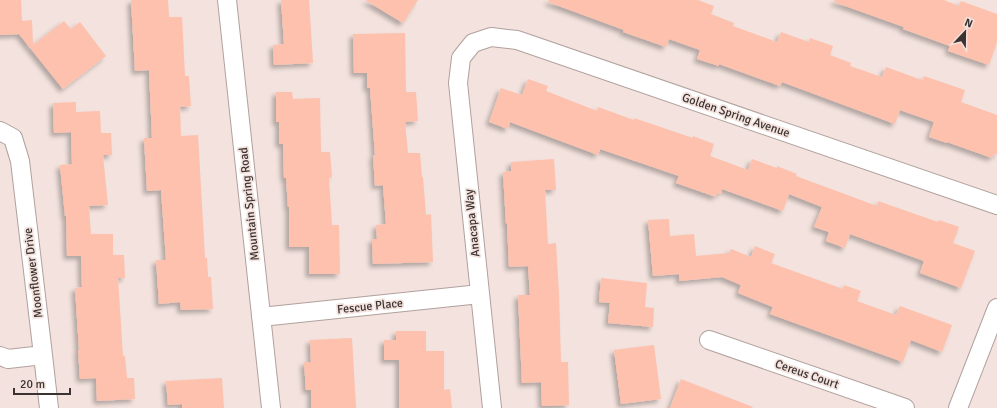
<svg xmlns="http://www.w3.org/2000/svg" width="997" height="408" viewBox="0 0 997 408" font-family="Signika,sans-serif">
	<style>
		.building { fill: #fec1ae; filter: url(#shadow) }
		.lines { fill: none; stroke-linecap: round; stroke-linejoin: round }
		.minor-casing { stroke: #b1a19d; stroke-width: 20 }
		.minor { stroke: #fff; stroke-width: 18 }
		.labels { text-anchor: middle; stroke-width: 3.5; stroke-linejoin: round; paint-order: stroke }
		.street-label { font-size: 12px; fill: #3a3331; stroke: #f3e2dd }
	</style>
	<defs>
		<filter id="shadow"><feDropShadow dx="-3.5" dy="3.5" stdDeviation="2" flood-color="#0004"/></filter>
	</defs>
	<rect width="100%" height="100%" fill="#f3e2dd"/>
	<!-- building -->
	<path class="building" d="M0 0H21L22 21 32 20 33 45 64 21 71 29 80 22 106 56 63 89 19 34 0 35Z
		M131 0H168L169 17H182L185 76H189L191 106 180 107 181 136 198 135 205 258H207L208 277H211L213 309 181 310 180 302 159 304 156 260H166L161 190 147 191 144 138H152L149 70 135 71Z
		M281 0H309L313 63 274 65 273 45 284 44Z
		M365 0H418L403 23Z
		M549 0H698L714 6 711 14 734 23 733 26 777 42 781 32 809 42 810 38 833 46 830 55 851 63 850 66 882 77 886 67 922 80 924 76 965 90 961 102 997 115V155L993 154 992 158 947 142V143L929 137 934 122 900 110 895 124 782 82 780 86 719 64V66L697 59 700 50 669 39 666 47 623 32 624 30 548 2Z
		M835 0H944L959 6 961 1 997 14V42L989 65 948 51 950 46 903 29 904 27 834 2Z
		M405 33 406 92H416L418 121 405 122 408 153H420L422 177H423L426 215 431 214 433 262 373 264 372 239H377L376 225 386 224 383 185 375 186 373 155H375L370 88H367V73H354L353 34Z
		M528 79 548 86 546 91 597 111 598 107 634 120V118L693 138V136L714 144 710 156 748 170 752 159 777 168V166L797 174 796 176 877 206 878 201 938 222 939 220 959 227 953 243 975 251 961 288 920 273 924 261 850 234 845 248 826 241 829 232 814 227 822 207 789 194 783 211 722 189 721 194 717 193 716 197 676 183 679 176 600 149 598 155 510 122 508 129 489 122 501 88 522 95Z
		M276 92H292L293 99 320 98 321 152H330L332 177 329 178 332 225H339L340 274H309V247H289V207H288L286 178H284L283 144H279V122H276Z
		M76 102V112L100 111 101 133H111L112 155H103L108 205 89 206 91 234H113V255H124L125 278H118L123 356H125L127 378H134L135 399 97 401 96 378 80 379 78 350H79L75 288 82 287 81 256H67L66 216H65L60 165 72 164 71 132 54 133 53 103Z
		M554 159 556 190H545L548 244 556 243 559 294 561 362H568L569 405 542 406 541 382 522 383 518 295H530L528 266 509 267 507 223 506 224 503 172 511 171V162Z
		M669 219 670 236 694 234 696 256 729 253 731 249 751 257 755 246 775 254 771 263 843 289 844 285 861 291 857 301 896 315 900 306 952 325 942 352 911 340 903 362 770 314 773 307 738 293 741 285 722 277 679 281V274L653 276 648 220Z
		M601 278 647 283 645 307 654 308 653 327 608 323 610 303 599 302Z
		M396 331H426V351H444V390L450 389 452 408H399V360H384V340H396Z
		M352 338 356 408H311V390H306L304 362H311L310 340Z
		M654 345 661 399 621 404 614 350Z
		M222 378 224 408H182V404L168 405 166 381Z
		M681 379 753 407 752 408H670Z"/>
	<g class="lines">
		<defs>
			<path id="minor" d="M227 0 271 408
				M0 131 13 138 20 161 43 355 49 408
				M261 317 480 294
				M709 340 905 408
				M0 356 8 359 43 355
				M492 408 458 83 461 58 473 43 491 37 517 40 997 205
				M958 408 997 308"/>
		</defs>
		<!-- minor casing -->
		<use href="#minor" class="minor-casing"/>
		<!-- minor -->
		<use href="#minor" class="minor"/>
	</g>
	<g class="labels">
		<!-- street labels -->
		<g class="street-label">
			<text transform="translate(736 115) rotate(19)" y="4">Golden Spring Avenue</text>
			<text transform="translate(249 204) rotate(-96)" y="4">Mountain Spring Road</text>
			<text transform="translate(472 223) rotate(-96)" y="4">Anacapa Way</text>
			<text transform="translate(33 273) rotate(-97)" y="4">Moonflower Drive</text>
			<text transform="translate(370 306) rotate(-6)" y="4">Fescue Place</text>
			<text transform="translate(807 374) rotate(19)" y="4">Cereus Court</text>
		</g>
	</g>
	<!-- north arrow -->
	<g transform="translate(965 32) rotate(22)" stroke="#f3e2dd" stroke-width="3" paint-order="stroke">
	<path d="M0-3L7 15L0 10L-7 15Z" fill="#3a3331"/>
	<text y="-6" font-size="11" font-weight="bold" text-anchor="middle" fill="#3a3331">N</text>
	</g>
	<!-- scale -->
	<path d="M14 388v6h56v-6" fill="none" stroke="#3a3331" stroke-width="2"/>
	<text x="20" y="388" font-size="12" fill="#3a3331" stroke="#f3e2dd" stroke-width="3" paint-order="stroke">20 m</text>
</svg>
